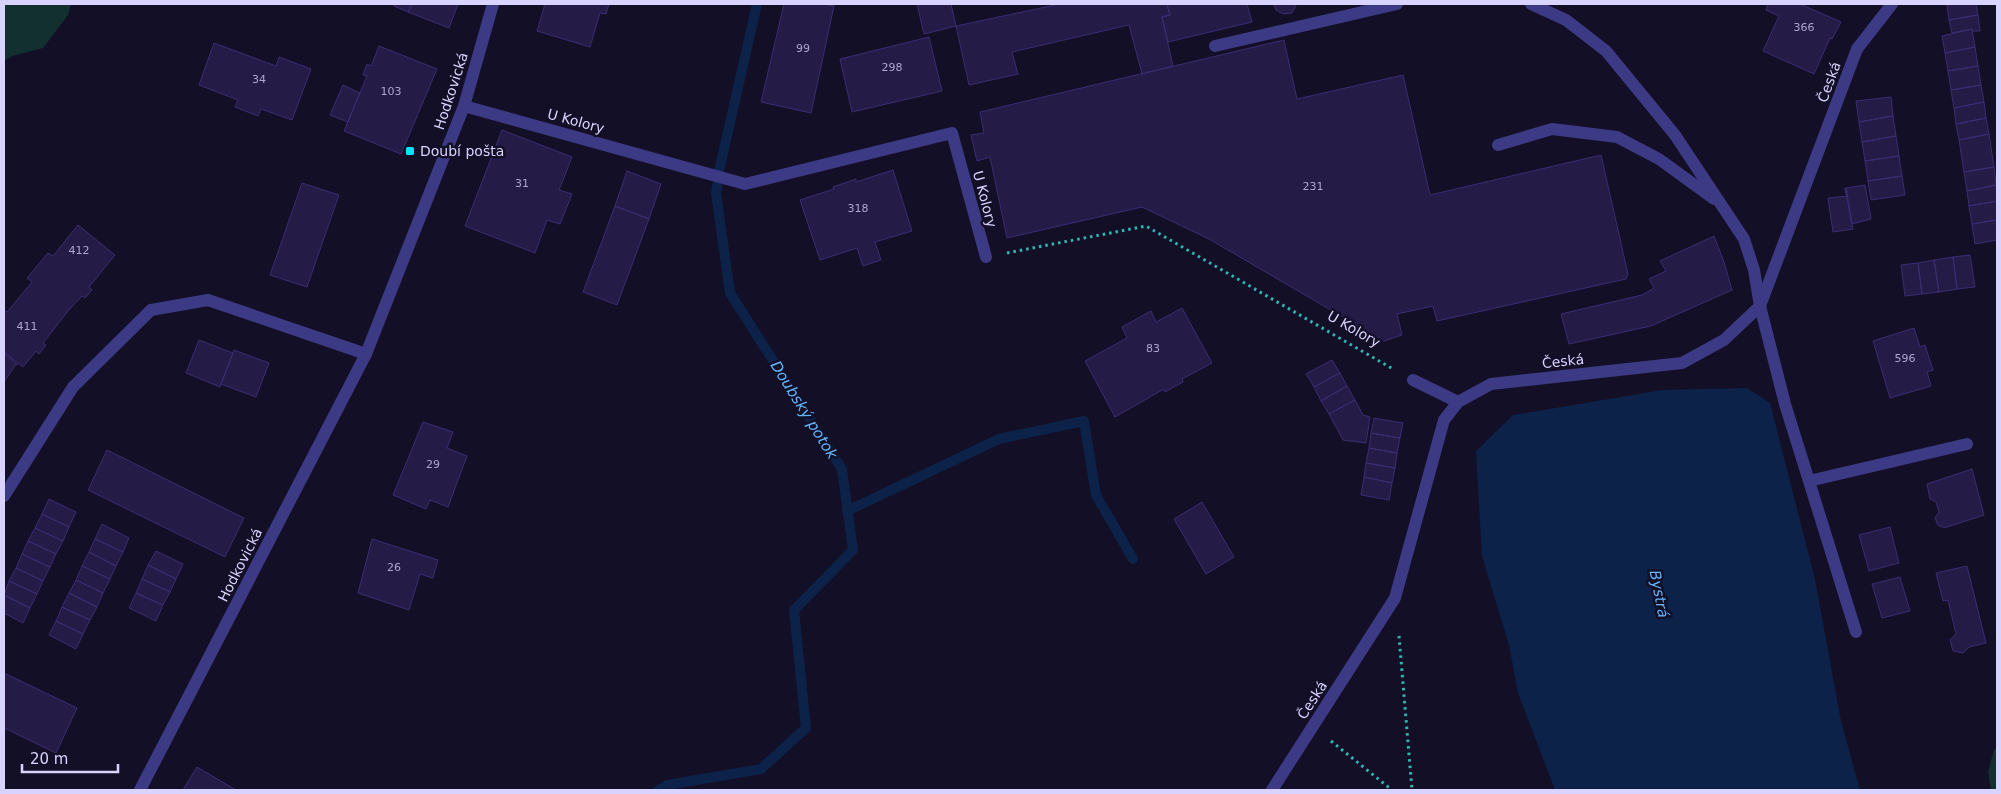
<svg xmlns="http://www.w3.org/2000/svg" width="2001" height="794" viewBox="0 0 2001 794" font-family="'DejaVu Sans',sans-serif">
	<style>
		.green { fill: #12302f }
		.water { fill: #0c2248 }
		.lines { fill: none; stroke-linecap: round; stroke-linejoin: round }
		.stream { stroke: #0c2248; stroke-width: 10 }
		.building { fill: #241b47; stroke: #3b2d73 }
		.path { stroke: #2fb8b0; stroke-width: 3; stroke-dasharray: 2.5 4; stroke-linecap: butt }
		.service { stroke: #3d3a85; stroke-width: 12 }
		.minor { stroke: #3d3a85; stroke-width: 12 }
		.tertiary { stroke: #3d3a85; stroke-width: 12 }
		.poi-dot { fill: #00e5ff; stroke: #130f26; stroke-width: 2 }
		.labels { text-anchor: middle; stroke-width: 5; stroke-linejoin: round; paint-order: stroke }
		.number-label { font-size: 11px; fill: #aca6d1 }
		.street-label { font-size: 14px; fill: #d9d4ff; stroke: #130f26 }
		.poi-label { font-size: 14px; fill: #d9d4ff; stroke: #130f26; text-anchor: start }
		.water-label { font-size: 15px; font-style: italic; fill: #62b6ff; stroke: #130f26 }
	</style>
	<rect width="100%" height="100%" fill="#130f26"/>
	<!-- green -->
	<path class="green" d="M4 4H71L68 15 43 48 12 56 4 61Z
		M1997 747V790H1991L1988 772 1994 750Z"/>
	<!-- water -->
	<path class="water" d="M1747 388 1770 403 1815 579 1841 721 1860 790H1555L1518 693 1509 645 1482 556 1476 451 1513 415 1662 390Z"/>
	<g class="lines">
		<!-- stream -->
		<path class="stream" d="M719 171 757 4
			M847 511 999 439 1084 421 1096 495 1133 559
			M658 790 667 785 761 769 806 728 794 610 853 550 842 469 730 293 716 193 718 182"/>
	</g>
	<!-- building -->
	<path class="building" d="M394 4H412L408 12 394 6Z
		M412 4H458L449 28 408 12Z
		M545 4H609L606 14 600 13 590 47 537 31Z
		M784 4H822L834 6 811 113 761 102Z
		M917 4H951L956 26 924 34Z
		M1060 4H1167L1170 15 1162 17 1173 66 1142 74 1129 25 1012 52 1018 74 969 85 956 26Z
		M1167 4H1247L1252 22 1168 42 1162 17 1170 15Z
		M1274 4H1296V5L1292 13 1283 14 1276 10Z
		M1768 4H1800L1841 22 1832 39 1830 38 1814 74 1763 51 1779 16 1766 10Z
		M1957 4H1976L1978 15 1949 20 1947 5Z
		M1978 15 1980 31H1973L1972 29 1952 33 1949 20Z
		M1972 29 1975 47 1945 53 1942 36Z
		M929 37 942 91 852 112 840 59Z
		M1284 40 1297 99 1403 75 1430 195 1601 155 1628 274 1626 279 1437 321 1433 306 1397 314 1402 335 1384 341 1209 239 1142 207 1007 238 990 157 977 161 971 135 984 133 980 112Z
		M214 43 276 66 279 57 311 69 292 120 261 109 258 116 235 107 238 100 199 85Z
		M379 46 437 69 401 154 344 131 367 76 363 75 367 64 371 66Z
		M1975 47 1978 66 1948 71 1945 53Z
		M1978 66 1981 85 1951 90 1948 71Z
		M343 85 360 93 348 122 330 115Z
		M1981 85 1984 102 1954 108 1951 90Z
		M1891 97 1893 116 1859 122 1856 101Z
		M1984 102 1986 118 1956 124 1954 108Z
		M1893 116 1896 136 1862 142 1859 122Z
		M1986 118 1989 134 1959 140 1956 124Z
		M502 130 572 157 559 190 572 194 560 224 547 220 535 253 465 226Z
		M1989 134 1994 167 1964 172 1959 140Z
		M1896 136 1899 156 1865 161 1862 142Z
		M1899 156 1902 176 1868 181 1865 161Z
		M1994 167 1996 185 1967 191 1964 172Z
		M893 170 912 231 875 242 881 260 863 266 857 248 820 260 800 200 834 189 833 187 856 179V182Z
		M627 171 661 184 649 219 615 206Z
		M1902 176 1905 195 1871 200 1868 181Z
		M302 183 339 195 307 287 270 275Z
		M1865 185 1871 219 1852 224 1846 188Z
		M1996 185 1997 201 1969 206 1967 191Z
		M1845 188 1853 229 1833 232 1828 198 1847 196Z
		M1997 201V220L1972 224 1969 206Z
		M615 206 649 219 617 305 583 292Z
		M1997 220V240L1975 244 1972 224Z
		M78 225 115 255 89 287 92 290 85 298 82 296 68 311 43 343 46 345 39 354 36 351 23 367 4 352V310L7 312 32 282 27 278 48 253 53 256Z
		M1714 236 1724 262 1732 290 1651 326 1569 344 1561 314 1642 295 1654 288 1649 279 1666 271 1660 261Z
		M1970 255 1975 287 1957 289 1953 257Z
		M1953 257 1957 289 1939 292 1934 260Z
		M1934 260 1939 292 1922 294 1918 263Z
		M1918 263 1922 294 1905 296 1901 265Z
		M1182 308 1212 363 1182 379 1183 382 1165 392 1164 389 1115 417 1085 361 1127 338 1122 327 1151 311 1156 322Z
		M1914 328 1920 347 1925 345 1933 370 1927 372 1931 386 1890 398 1873 341Z
		M199 340 233 353 220 387 186 373Z
		M234 350 269 363 256 397 221 384Z
		M4 353 18 365 16 364 4 382Z
		M1332 360 1340 373 1314 387 1306 374Z
		M1340 373 1347 386 1321 401 1314 387Z
		M1347 386 1355 400 1329 414 1321 401Z
		M1355 400 1363 415 1370 417 1366 443 1343 440 1329 414Z
		M1374 418 1403 423 1400 438 1371 433Z
		M423 422 453 432 447 448 467 456 448 507 430 500 426 509 393 495Z
		M1371 433 1400 438 1397 453 1369 448Z
		M1369 448 1397 453 1395 468 1366 463Z
		M107 450 244 518 225 557 88 490Z
		M1366 463 1395 468 1392 483 1364 477Z
		M1972 469 1984 515 1944 528 1938 525 1935 518 1939 512 1936 502 1930 499 1927 484Z
		M1364 477 1392 483 1389 500 1361 495Z
		M49 499 76 512 69 527 42 514Z
		M1202 502 1234 557 1206 574 1174 519Z
		M42 514 69 527 63 541 35 528Z
		M102 524 129 538 123 552 95 539Z
		M1890 527 1899 563 1869 571 1859 535Z
		M35 528 63 541 56 554 28 541Z
		M95 539 123 552 116 566 89 552Z
		M372 539 438 560 433 578 420 574 409 610 358 593Z
		M28 541 56 554 50 567 22 554Z
		M156 551 183 564 176 579 148 565Z
		M89 552 116 566 110 579 82 566Z
		M22 554 50 567 43 581 16 568Z
		M148 565 176 579 170 592 142 579Z
		M82 566 110 579 103 593 76 580Z
		M1967 566 1986 643 1969 647 1963 653 1953 651 1950 640 1956 634 1948 600 1943 601 1936 573Z
		M16 568 43 581 37 594 9 581Z
		M1900 577 1910 611 1882 618 1872 584Z
		M142 579 170 592 163 605 136 593Z
		M76 580 103 593 97 607 69 593Z
		M9 581 37 594 30 608 4 595Z
		M69 593 97 607 90 620 62 607Z
		M136 593 163 605 156 621 129 608Z
		M4 595 30 608 23 623 4 613Z
		M62 607 90 620 83 634 56 621Z
		M56 621 83 634 76 649 49 635Z
		M4 673 77 708 56 753 4 728Z
		M197 767 236 790H183Z"/>
	<g class="lines">
		<!-- path -->
		<path class="path" d="M1007 253 1146 226 1393 369
			M1399 636 1412 790
			M1331 741 1392 790"/>
		<!-- service -->
		<path class="service" d="M1531 4 1566 20 1606 51 1675 135 1744 239 1754 270 1760 306 1785 404 1856 632
			M1215 46 1397 4
			M1498 145 1552 129 1617 137 1659 159 1714 199
			M1809 481 1967 444"/>
		<!-- minor -->
		<path class="minor" d="M464 106 745 184 952 133 986 257
			M1413 380 1458 402
			M4 496 73 387 151 310 208 300 366 354
			M1272 790 1395 598 1444 420 1458 402 1491 384 1682 363 1724 340 1760 306 1857 49 1892 4"/>
		<!-- tertiary -->
		<path class="tertiary" d="M140 790 366 354 464 106 493 4"/>
	</g>
	<!-- markers -->
	<rect class="poi-dot" x="405" y="146" width="10" height="10" rx="2.5"/>
	<g class="labels">
		<!-- number labels -->
		<g class="number-label">
			<text x="1804" y="31">366</text>
			<text x="803" y="52">99</text>
			<text x="892" y="71">298</text>
			<text x="259" y="83">34</text>
			<text x="391" y="95">103</text>
			<text x="522" y="187">31</text>
			<text x="1313" y="190">231</text>
			<text x="858" y="212">318</text>
			<text x="79" y="254">412</text>
			<text x="27" y="330">411</text>
			<text x="1153" y="352">83</text>
			<text x="1905" y="362">596</text>
			<text x="433" y="468">29</text>
			<text x="394" y="571">26</text>
		</g>
		<!-- street labels -->
		<g class="street-label">
			<text transform="translate(1829 82) rotate(-70)" y="5">Česká</text>
			<text transform="translate(451 91) rotate(-72)" y="5">Hodkovická</text>
			<text transform="translate(576 121) rotate(15)" y="5">U Kolory</text>
			<text transform="translate(985 199) rotate(75)" y="5">U Kolory</text>
			<text transform="translate(1354 329) rotate(30)" y="5">U Kolory</text>
			<text transform="translate(1563 361) rotate(-6)" y="5">Česká</text>
			<text transform="translate(240 565) rotate(-63)" y="5">Hodkovická</text>
			<text transform="translate(1312 700) rotate(-57)" y="5">Česká</text>
		</g>
		<!-- poi labels -->
		<g class="poi-label">
			<text x="420" y="156">Doubí pošta</text>
		</g>
		<!-- water labels -->
		<g class="water-label">
			<text transform="translate(804 410) rotate(58)" y="5">Doubský potok</text>
			<text transform="translate(1659 594) rotate(79)" y="5">Bystrá</text>
		</g>
	</g>
	<!-- border -->
	<rect width="2001" height="794" fill="none" stroke="#d9d4ff" stroke-width="10"/>
	<!-- scale -->
	<path d="M22 764v8h96v-8" fill="none" stroke="#d9d4ff" stroke-width="2.5"/>
	<text x="30" y="764" font-size="15" fill="#d9d4ff" stroke="#130f26" stroke-width="4" paint-order="stroke">20 m</text>
</svg>
